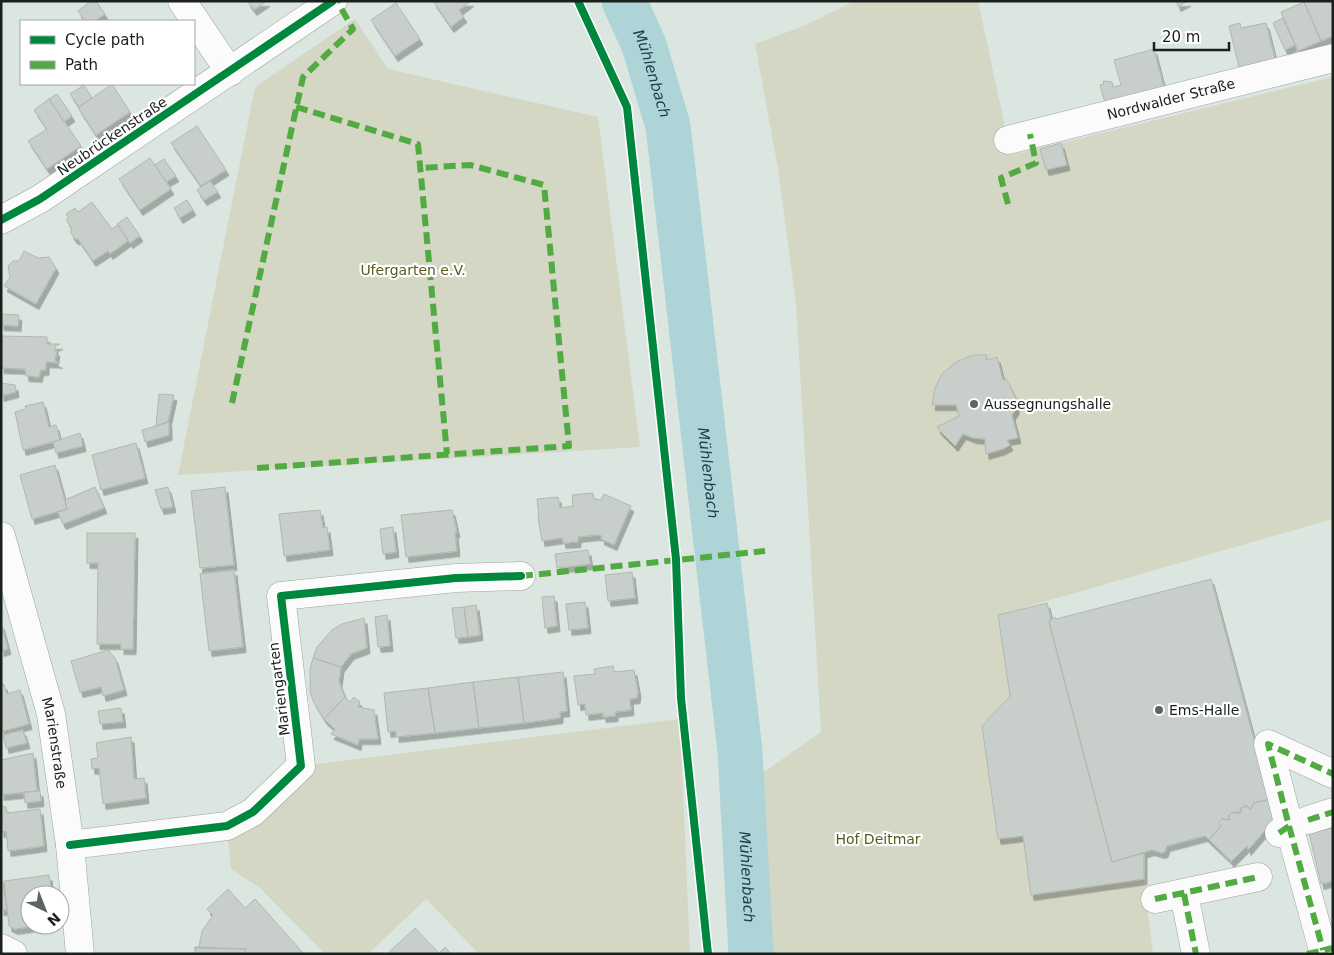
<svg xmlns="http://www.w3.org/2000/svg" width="1334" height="955" viewBox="0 0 1334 955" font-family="'DejaVu Sans',sans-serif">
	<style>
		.green { fill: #d3d7c4 }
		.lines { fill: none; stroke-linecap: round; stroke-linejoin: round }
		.river { stroke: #aed4d8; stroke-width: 45 }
		.building { fill: #c8cec9; stroke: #b1b7b2; filter: url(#shadow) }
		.minor-casing { stroke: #9ca39f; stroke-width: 29 }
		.minor { stroke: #fafbfa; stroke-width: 28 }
		.quiet { stroke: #52aa43; stroke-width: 6; stroke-dasharray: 12 6; stroke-linecap: butt }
		.cycleway-casing { stroke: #fff; stroke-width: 11 }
		.cycleway { stroke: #00873e; stroke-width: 8 }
		.poi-dot { fill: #5e6561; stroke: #fff; stroke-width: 2 }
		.labels { text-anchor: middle; stroke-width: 4.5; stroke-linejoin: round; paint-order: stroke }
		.street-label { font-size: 14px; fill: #1a201c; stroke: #fff }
		.park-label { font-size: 14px; fill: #5b5a1c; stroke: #fff }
		.poi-label { font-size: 14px; fill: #1a201c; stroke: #fff; text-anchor: start }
		.water-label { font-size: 15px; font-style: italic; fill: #17434b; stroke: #fff }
	</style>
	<defs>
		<filter id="shadow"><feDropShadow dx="3" dy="5.5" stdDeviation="0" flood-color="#0004"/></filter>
	</defs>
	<rect width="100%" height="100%" fill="#dce6e0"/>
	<!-- green -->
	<path class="green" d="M854 1H978L1011 155 1333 77V519L998 615 1010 696 982 727 998 839 1023 836 1032 895 1144 879 1153 954H736L720 803 821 732 796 303 778 169 755 44 806 25Z
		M355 19 388 69 598 117 640 447 178 475 255 87Z
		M680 719 690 954H479L426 899 368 954H325L260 888 231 869 227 826 301 766Z"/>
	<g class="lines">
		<!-- river -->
		<path class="river" id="s1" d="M624 1 644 45 668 126 740 751 751 954"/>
	</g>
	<!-- building -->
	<path class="building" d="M91 1H96L105 14 95 21H85L78 11Z
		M247 1H267L254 10Z
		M433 1H471L459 10 464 17 451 27Z
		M1176 1H1188L1178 6Z
		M1306 1H1331L1333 6V36L1321 41 1304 2Z
		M1304 2 1321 41 1298 51 1281 12Z
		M396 3 420 39 395 56 371 20Z
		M1283 18 1295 45 1285 50 1273 23Z
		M1240 23 1241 28 1266 23 1275 59 1239 67 1229 26Z
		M1154 49 1164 88 1105 103 1100 85 1104 84 1103 81 1112 82 1113 87 1121 85 1114 60Z
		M112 84 130 112 96 135 78 108Z
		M84 85 92 98 79 107 70 94Z
		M57 94 72 116 64 122 49 99Z
		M49 99 81 146 47 169 28 141 47 129 34 110Z
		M197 126 226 170 201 186 171 143Z
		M1061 143 1067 165 1046 170 1040 149Z
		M150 158 171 189 140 210 119 179Z
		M164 159 176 176 166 182 155 165Z
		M210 181 218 192 204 200 197 190Z
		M187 200 193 210 180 218 174 208Z
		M92 202 112 229 118 225 128 241 110 254 108 251 93 261 78 239H75L70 232 72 229 66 220 69 218 66 214 75 208 78 212Z
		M127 217 140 236 130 243 117 224Z
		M24 251 38 258 49 257 56 268 36 304 4 286 10 277 8 266 13 261H19Z
		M1 314 19 315 18 326 1 325Z
		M2 336 47 337V344H60L55 346V351H57L55 361 60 363 46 362V370H41L39 377 26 376 25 369 1 368Z
		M973 355H987L986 360 997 357 1003 380 1006 379 1009 384 1016 399V409L1012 415 1018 438 1007 440 1010 445 1003 449 986 454 985 439 973 438 963 434 955 446 940 431 937 427 959 416 956 405H932L935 388 942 374 956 362Z
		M1 383 15 385 16 392 1 396Z
		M159 394 174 395 168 422 156 426Z
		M43 402 49 427 56 425 60 440 23 450 15 412 26 409 25 406Z
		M169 422V435L145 442 142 430Z
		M80 433 83 446 56 453 53 442Z
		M136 443 145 478 101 490 92 455Z
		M55 465 67 509 32 519 20 475Z
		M95 487 104 508 63 524 58 512 67 509 65 500Z
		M168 487 173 507 161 509 155 490Z
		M225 487 234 565 200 568 191 491Z
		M593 493 594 499 601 500 604 494 631 506 614 545 601 539 602 536 597 535 578 537V542L563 543 562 538 542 541 538 518H539L537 499 558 497 560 508 573 506 572 495Z
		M320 510 323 528 327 527 330 550 284 556 279 514Z
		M452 510 457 532H455L457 551 406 557 401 515Z
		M393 527 396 552 383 554 380 529Z
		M87 533H135L133 649H121V644H97L98 563H87Z
		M588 550 590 564 557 568 555 554Z
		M234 570 243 647 209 651 200 574Z
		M632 572 635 598 608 601 605 575Z
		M1211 579 1270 799 1254 803 1251 809 1246 806 1241 808 1239 814 1234 812 1229 815V820L1222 819 1218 823 1221 826 1209 840 1205 836 1167 846 1165 852 1161 853 1152 850 1112 862 1049 622 1055 617 1056 619Z
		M554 596 557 626 545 628 542 597Z
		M585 602 588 628 569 630 566 604Z
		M1047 603 1051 619 1049 622 1112 862 1144 853V879L1031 895 1023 836 998 839 982 726 1010 696 998 615Z
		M476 605 480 635 468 637 464 607Z
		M464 607 468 637 456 638 452 608Z
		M387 615 390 646 378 647 375 617Z
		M364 618 367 648 351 654 341 667 313 658 317 647 332 630 342 624Z
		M1 623 8 649 1 651Z
		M108 650 115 658 124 690 103 696 101 687 80 692 71 661Z
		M313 658 341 667 339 682 345 697 324 719 314 703 310 692V669Z
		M613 666 614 672 634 670 638 692 637 698 630 699 631 710 615 712V716L603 717V713L586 715 585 704 578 705 574 676 595 674 594 669Z
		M563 672 567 711 560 712V718L524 723 518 677Z
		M518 677 524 723 479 728 473 682Z
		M473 682 479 728 435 733 428 688Z
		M4 684 7 694 20 690 29 724 1 732V685Z
		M428 688 435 733 396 737V731L388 732 384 693Z
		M345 697 350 702 354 697 360 702 358 707 374 710 378 739H359L358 745 331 734 335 729 324 719Z
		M121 708 123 722 100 724 98 711Z
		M23 730 27 743 6 748 3 735Z
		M131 737 134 779 144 778 146 798 103 804 99 768 92 769 91 759 98 758 96 743Z
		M33 753 37 791 1 795V760Z
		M40 791 41 801 25 803 24 792Z
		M1270 799 1275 819 1248 850 1247 846 1230 863 1231 861 1209 840 1221 826 1218 823 1222 819 1229 820V815L1234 812 1241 813V808L1246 806 1251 809 1254 803Z
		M1 806 6 807 7 813 40 809 44 846 8 851 6 831 1 832Z
		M1333 828V881L1321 884 1309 833Z
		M49 875 52 895H30V925H42L15 929 9 926 4 881Z
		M3 882 7 910H1V883Z
		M228 889 245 908 255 899 256 900 304 954H245L246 949 194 948 199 947 202 931 213 915 207 909Z
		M415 928 439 953 445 947 451 954H387Z
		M195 947 246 949 245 954H195Z"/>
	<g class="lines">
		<defs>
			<g id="minor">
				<path d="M182 1 230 72"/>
				<path id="s2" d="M1008 140 1333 58"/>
				<path d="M1 220 40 199 333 1"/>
				<path id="s3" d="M1 536 51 714 70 845 80 954"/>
				<path d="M1308 820 1333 812"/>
				<path d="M1289 826 1323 950"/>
				<path d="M1279 833 1289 826 1268 744 1333 774"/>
				<path d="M70 845 227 826 253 812 301 766 281 596 456 578 521 576"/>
				<path d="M1184 894 1196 954"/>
				<path d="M1155 899 1258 877"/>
				<path d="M1 948 13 954"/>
			</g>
		</defs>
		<!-- minor casing -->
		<use href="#minor" class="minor-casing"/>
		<!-- minor -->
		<use href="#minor" class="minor"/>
		<!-- quiet -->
		<path class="quiet" d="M296 107 418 144 447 454
			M1008 204 1001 178 1036 163 1030 134
			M232 403 303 77 353 29 337 1
			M257 468 569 446 544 185 470 165 420 168
			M521 576 765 551
			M1308 820 1333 812
			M1289 826 1323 950
			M1279 833 1289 826 1268 744 1333 774
			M1184 894 1196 954
			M1155 899 1258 877
			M1307 954 1333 948"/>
		<defs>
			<path id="cycleway" d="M578 1 627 107 676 559 681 698 708 954
				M1 220 40 199 333 1
				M70 845 227 826 253 812 301 766 281 596 456 578 521 576"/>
		</defs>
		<!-- cycleway casing -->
		<use href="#cycleway" class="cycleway-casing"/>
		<!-- cycleway -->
		<use href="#cycleway" class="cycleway"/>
	</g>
	<!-- markers -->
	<g class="poi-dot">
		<circle cx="974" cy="404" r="5"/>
		<circle cx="1159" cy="710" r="5"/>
	</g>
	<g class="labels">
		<!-- street labels -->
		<g class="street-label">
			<text dy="5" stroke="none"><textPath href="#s2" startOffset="168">Nordwalder Straße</textPath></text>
			<text transform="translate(112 136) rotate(-34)" y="5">Neubrückenstraße</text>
			<text transform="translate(279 689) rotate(-97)" y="5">Mariengarten</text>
			<text dy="5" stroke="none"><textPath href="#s3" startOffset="214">Marienstraße</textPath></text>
		</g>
		<!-- park labels -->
		<g class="park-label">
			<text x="413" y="275">Ufergarten e.V.</text>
			<text x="878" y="844">Hof Deitmar</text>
		</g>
		<!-- poi labels -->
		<g class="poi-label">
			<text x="984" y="409">Aussegnungshalle</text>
			<text x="1169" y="715">Ems-Halle</text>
		</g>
		<!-- water labels -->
		<g class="water-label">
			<text dy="5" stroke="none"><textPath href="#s1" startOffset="78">Mühlenbach</textPath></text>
			<text dy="5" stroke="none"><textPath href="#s1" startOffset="482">Mühlenbach</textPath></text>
			<text dy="5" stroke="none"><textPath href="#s1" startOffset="888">Mühlenbach</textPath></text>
		</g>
	</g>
	<!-- border -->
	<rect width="1334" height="955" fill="none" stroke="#1a201c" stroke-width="5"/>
	<!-- legend -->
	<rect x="20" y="20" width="175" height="65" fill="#ffffff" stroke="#a3a6a4"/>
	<rect x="30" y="36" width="25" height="8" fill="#00873e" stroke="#a3a6a4"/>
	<text x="65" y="45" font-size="15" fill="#1a201c">Cycle path</text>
	<rect x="30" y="61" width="25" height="8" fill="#52aa43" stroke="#a3a6a4"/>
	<text x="65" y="70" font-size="15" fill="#1a201c">Path</text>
	<!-- north arrow -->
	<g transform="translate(45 910) rotate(137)"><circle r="24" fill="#ffffff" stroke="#a3a6a4"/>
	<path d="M0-4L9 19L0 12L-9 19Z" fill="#5e6561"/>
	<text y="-8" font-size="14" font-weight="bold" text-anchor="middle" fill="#1a201c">N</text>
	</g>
	<!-- scale -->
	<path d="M1154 42v8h75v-8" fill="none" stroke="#1a201c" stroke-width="2.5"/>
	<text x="1162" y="42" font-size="15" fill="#1a201c" stroke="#ffffff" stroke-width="4" paint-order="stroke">20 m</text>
</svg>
